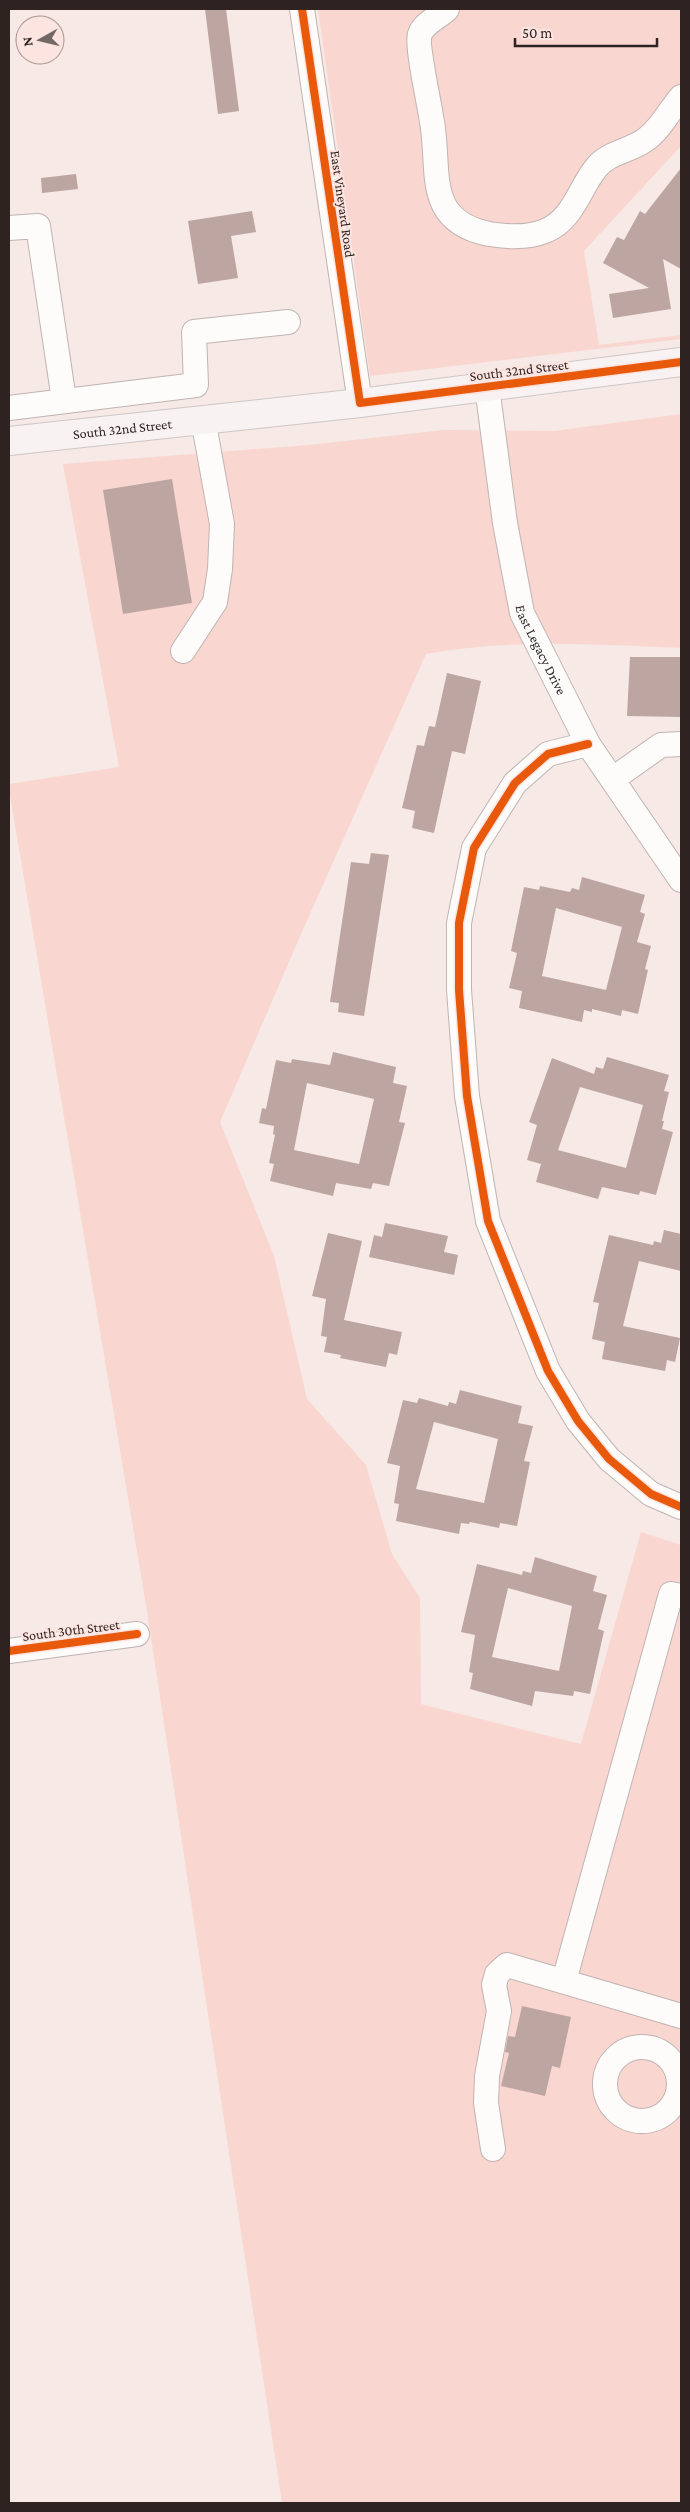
<svg xmlns="http://www.w3.org/2000/svg" width="690" height="2512" viewBox="0 0 690 2512" font-family="'Crimson Pro',serif">
	<style>
		.green { fill: #fad6d0 }
		.building { fill: #bda5a2; fill-rule: evenodd }
		.lines { fill: none; stroke-linecap: round; stroke-linejoin: round }
		.minor-casing { stroke: #bfb4b2; stroke-width: 26 }
		.major-casing { stroke: #cec7c6; stroke-width: 30 }
		.minor { stroke: #fefcfb; stroke-width: 24 }
		.major { stroke: #f8f2f2; stroke-width: 28 }
		.cycleway-casing { stroke: #fce4e0; stroke-width: 11 }
		.cycleway { stroke: #e8590c; stroke-width: 8 }
		.labels { text-anchor: middle; stroke-width: 4; stroke-linejoin: round; paint-order: stroke }
		.street-label { font-size: 14px; fill: #2e2321; stroke: #fce4e0 }
	</style>
	<rect width="100%" height="100%" fill="#f6e9e6"/>
	<!-- green -->
	<path class="green" d="M318 9H681V146L584 251 599 345 681 335V339L370 376Z
		M681 414V648C597 645 510 638 426 654L301 934 220 1122 274 1256 307 1399 366 1465 392 1554 420 1598 421 1704 581 1744 641 1532 681 1545V2503H282L147 1611 9 789V784L119 767 63 464 309 445 444 430 554 431Z"/>
	<!-- building -->
	<path class="building" d="M205 9H226L239 111 218 114Z
		M681 168V269L663 259 671 309 613 318 609 294 649 288 603 263 617 237 624 240 640 211 645 214Z
		M76 174 78 189 42 193 41 178Z
		M252 211 256 232 231 236 238 278 198 284 188 221Z
		M172 479 192 603 123 614 103 490Z
		M630 657H681V717L627 716Z
		M447 673 481 681 465 754 452 751 434 833 412 828 415 811 402 808 417 745 424 746 429 726 435 727Z
		M371 853 389 855 364 1016 338 1012 339 1003 330 1002 351 862 369 864Z
		M582 877 645 895 640 912 645 914 637 942 651 946 645 969 648 970 638 1014 622 1010 621 1016 592 1009V1012L584 1010 582 1022 519 1008 522 991 509 988 517 953 511 951 524 887 539 890 540 886 570 892 572 888 579 890ZM556 908 622 927 606 990 542 976Z
		M333 1052 396 1067 393 1083 407 1086 399 1122 405 1123 389 1186 373 1183 371 1189 336 1183 333 1196 270 1181 274 1164 269 1163 275 1135 273 1134 274 1126 259 1123 262 1108 266 1109 276 1060 291 1063 292 1059 330 1065ZM307 1083 374 1099 359 1164 294 1150Z
		M607 1057 669 1075 664 1091 669 1092 662 1121H664L662 1129 673 1132 656 1195 640 1191 639 1195 602 1187 598 1199 536 1182 541 1164 527 1160 537 1125 529 1122 552 1058 594 1074 596 1067 603 1069ZM580 1087 643 1105 626 1168 558 1150Z
		M385 1223 448 1236 444 1252 458 1255 454 1275 369 1257 374 1235 382 1237Z
		M664 1230 681 1234V1271L639 1261 623 1326 680 1338 675 1362 667 1360 665 1371 602 1359 605 1342 592 1339 599 1303 593 1302 609 1235 653 1245 654 1241 661 1243Z
		M328 1233 362 1241 344 1320 402 1332 397 1355 389 1353 386 1367 340 1358 341 1355 324 1352 327 1337 321 1336 326 1299 312 1296Z
		M460 1390 522 1406 518 1423 533 1426 524 1461 530 1462 517 1526 500 1523 499 1528 470 1522 469 1524 461 1523 459 1534 396 1521 399 1504 394 1503 400 1466 387 1463 403 1400 417 1403 419 1398 448 1406 449 1402 456 1404ZM434 1422 498 1439 484 1503 416 1489Z
		M535 1557 597 1576 593 1591 607 1595 598 1629 604 1631 590 1694 574 1691 573 1696 535 1691 532 1706 470 1689 473 1673 469 1672 475 1635 461 1632 477 1564 522 1575 523 1571 531 1573ZM508 1588 572 1606 559 1671 492 1657Z
		M522 2006 571 2017 560 2068 552 2066 545 2096 501 2086 509 2053 505 2052 508 2036 515 2037Z"/>
	<g class="lines">
		<defs>
			<g id="minor">
				<path d="M302 9 360 403"/>
				<path d="M447 9C439 17 424 23 420 34 416 44 429 102 431 116 442 168 421 220 489 234 507 237 528 238 545 231 573 220 579 189 596 168 607 153 630 151 645 140 660 130 669 111 681 97"/>
				<path d="M9 228 38 226 64 400"/>
				<path id="s1" d="M487 387 505 523 522 613 588 744 681 880"/>
				<path d="M9 408 196 385 194 332 288 322"/>
				<path d="M183 651 215 602 220 569 222 524 203 419"/>
				<path d="M588 744 548 754 515 783 474 848 459 923V990L467 1096 488 1221 548 1371 578 1421 609 1459 651 1494 681 1507"/>
				<path d="M613 779 661 745 681 744"/>
				<path d="M9 1651 137 1634"/>
				<path d="M564 1981 671 1594 681 1596"/>
				<circle cx="642" cy="2084" r="37"/>
				<path d="M493 2149 486 2103 487 2076 499 2011 494 1985 497 1974 507 1965 681 2016"/>
			</g>
			<g id="major">
				<path id="s2" d="M9 441 360 403 681 362"/>
			</g>
		</defs>
		<!-- minor casing -->
		<use href="#minor" class="minor-casing"/>
		<!-- major casing -->
		<use href="#major" class="major-casing"/>
		<!-- minor -->
		<use href="#minor" class="minor"/>
		<!-- major -->
		<use href="#major" class="major"/>
		<defs>
			<path id="cycleway" d="M302 9 360 403 681 362
				M588 744 548 754 515 783 474 848 459 923V990L467 1096 488 1221 548 1371 578 1421 609 1459 651 1494 681 1507
				M9 1651 137 1634"/>
		</defs>
		<!-- cycleway casing -->
		<use href="#cycleway" class="cycleway-casing"/>
		<!-- cycleway -->
		<use href="#cycleway" class="cycleway"/>
	</g>
	<g class="labels">
		<!-- street labels -->
		<g class="street-label">
			<text transform="translate(343 204) rotate(82)" y="5">East Vineyard Road</text>
			<text transform="translate(519 370) rotate(-7)" y="5">South 32nd Street</text>
			<text dy="5" stroke="none"><textPath href="#s2" startOffset="114">South 32nd Street</textPath></text>
			<text dy="5" stroke="none"><textPath href="#s1" startOffset="270">East Legacy Drive</textPath></text>
			<text transform="translate(71 1630) rotate(-7)" y="5">South 30th Street</text>
		</g>
	</g>
	<!-- border -->
	<rect width="690" height="2512" fill="none" stroke="#2e2321" stroke-width="20"/>
	<!-- north arrow -->
	<g transform="translate(40 40) rotate(262)"><circle r="24" fill="#fce4e0" stroke="#aa9794"/>
	<path d="M0-4L9 19L0 12L-9 19Z" fill="#746866"/>
	<text y="-8" font-size="14" font-weight="bold" text-anchor="middle" fill="#2e2321">N</text>
	</g>
	<!-- scale -->
	<path d="M515 38v8h142v-8" fill="none" stroke="#2e2321" stroke-width="2.5"/>
	<text x="522" y="38" font-size="15" fill="#2e2321" stroke="#fce4e0" stroke-width="4" paint-order="stroke">50 m</text>
</svg>
